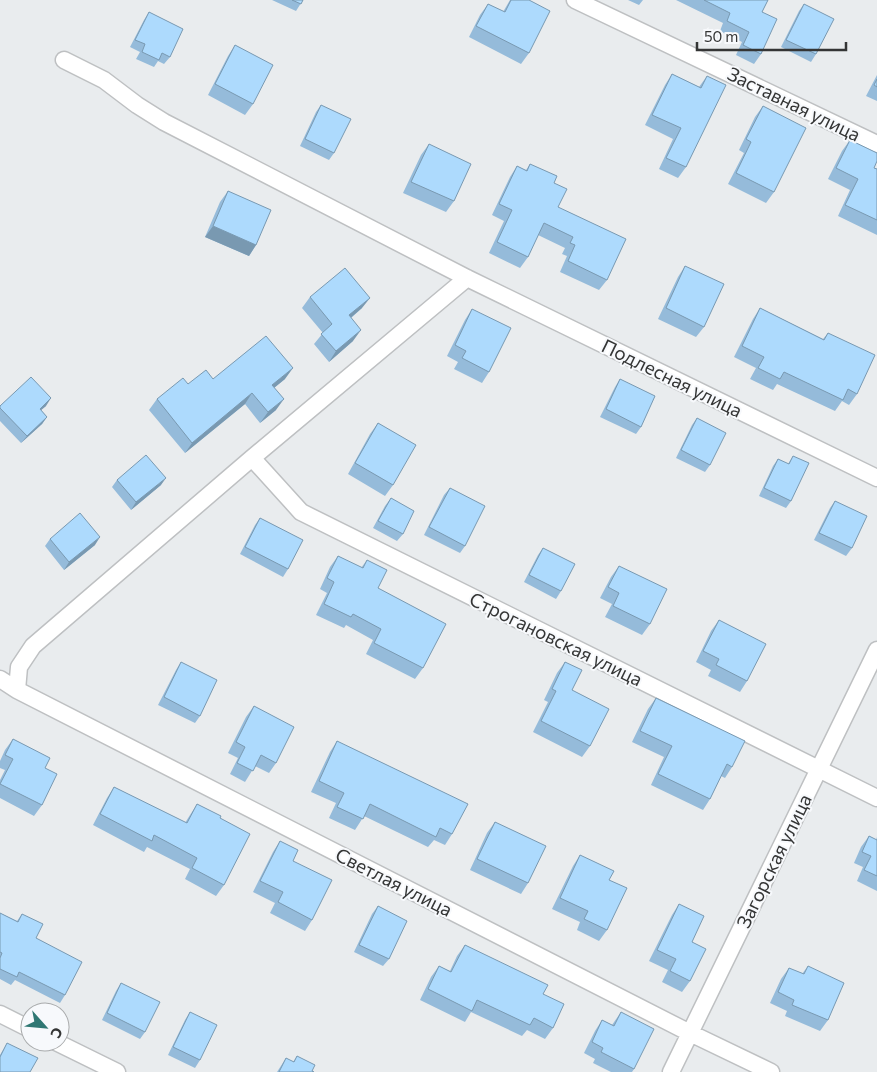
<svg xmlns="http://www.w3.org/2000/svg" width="877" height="1072" viewBox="0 0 877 1072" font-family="Commissioner,sans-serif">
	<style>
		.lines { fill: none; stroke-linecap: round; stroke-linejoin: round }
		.street-casing { stroke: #bec0c2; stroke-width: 19 }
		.street { stroke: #fff; stroke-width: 16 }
		.wall { fill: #95bbda }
		.shaded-wall { fill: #7999b1 }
		.building { fill: #addafd; stroke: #7999b1 }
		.labels { text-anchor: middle; stroke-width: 4; stroke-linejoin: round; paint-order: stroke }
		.street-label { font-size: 19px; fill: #343535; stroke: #f7f9fc }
	</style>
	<rect width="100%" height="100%" fill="#e9ecee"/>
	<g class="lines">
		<defs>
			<path id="street" d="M575 0 877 144
				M64 60 104 80 137 105 164 122 467 278 877 478
				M252 458 301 512 877 798
				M0 679 17 690 690 1033 771 1072
				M17 690 19 667 33 646 252 458 467 278
				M0 1014 30 1029
				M56 1042 117 1072
				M671 1072 877 650"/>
		</defs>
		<!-- street casing -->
		<use href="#street" class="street-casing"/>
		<!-- street -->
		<use href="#street" class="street"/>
	</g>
	<!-- wall -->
	<path class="wall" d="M272 0H303L296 11Z
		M510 0H529V53L521 64 469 37 480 15 488 4 503 12Z
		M628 0H643L639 5Z
		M676 0H768L762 12 761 54 754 64 736 55 742 42 720 31 723 23Z
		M804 4 816 54 811 62 781 47 799 11Z
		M149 12 170 57 164 64 158 61 154 67 136 59 140 52 130 47 144 20Z
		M235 45 253 104 245 115 208 95 228 56Z
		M672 74 699 87 707 76 686 167 678 178 659 169 673 139 645 125 665 85Z
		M877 75V101L866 96Z
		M321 105 334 153 329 160 300 146 316 112Z
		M763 106 774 192 766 203 728 184 744 153 739 150 755 117Z
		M850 140 874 168 877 169V235L838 216 850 190 828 179 842 151Z
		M429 144 454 201 446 212 403 193 421 155Z
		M530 164 554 183 558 207 607 280 599 290 560 272 567 256 562 254 565 248 538 235 528 257 520 268 489 253 504 221 492 215 510 177 517 166 526 170Z
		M228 191 256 245 249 256 205 237 220 202Z
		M685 266 704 327 696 337 658 319 678 277Z
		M310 297 362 308 351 318 353 341 329 362 314 344 323 333 302 308Z
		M760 308 823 339 828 333 857 394 849 405 842 401 835 411 777 384 773 390 750 379 756 368 734 357 753 319Z
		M472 309 489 372 482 383 454 369 458 362 447 356 465 320Z
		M213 379H285L274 388 276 410 260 423 245 404 185 453 149 410 157 399 188 384Z
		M620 379 641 427 636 434 600 417 615 387Z
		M0 406H46L41 410 47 417 42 424 21 443 0 421Z
		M697 418 710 465 705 472 676 458 692 425Z
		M378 423 393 485 385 496 348 474 370 434Z
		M793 456 791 501 786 508 759 496 773 466 778 459 788 464Z
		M117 480 161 485 131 510 112 487Z
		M450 488 465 546 460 553 424 535 444 495Z
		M391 498 403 534 397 541 373 528 385 506Z
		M835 501 852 548 846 556 814 540 830 508Z
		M260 518 288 569 283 577 240 554 255 525Z
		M50 539 95 545 64 570 45 546Z
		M543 548 561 591 556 599 524 582 538 555Z
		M338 556 361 568 367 560 378 588 423 668 415 679 366 654 373 640 346 625 344 628 316 615 327 593 320 589 330 567Z
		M619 566 650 624 642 635 605 617 612 604 600 598 611 577Z
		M719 620 747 681 740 692 708 676 711 670 696 662 711 631Z
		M181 662 200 716 195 723 158 705 176 670Z
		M565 662 572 690 590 746 582 757 533 732 548 702 544 700 557 673Z
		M656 698 732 767 725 778 721 776 710 799 703 810 651 785 664 757 632 742 648 709Z
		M254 706 276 763 269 773 255 766 245 782 230 774 238 758 228 753 246 717Z
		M13 739 45 768 42 805 34 816 0 798V780L5 770 0 768V761L5 750Z
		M337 741 452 834 445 845 434 840 428 847 364 816 355 830 329 818 336 803 311 792 330 752Z
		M114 787 185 823 190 815 197 804 220 818 224 885 216 896 185 879 190 869 147 847 144 852 93 825 107 798Z
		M495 822 528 883 521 894 470 870 487 833Z
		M869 836 876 840 877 837V891L857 881 863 867 854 863 861 847Z
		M280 841 312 920 305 931 270 913 275 903 253 892 273 852Z
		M580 855 609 880 607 930 599 941 577 930 580 922 552 909 573 866Z
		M679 904 692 942 690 981 682 992 662 982 668 970 649 961 672 915Z
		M378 906 389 959 383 966 354 952 372 914Z
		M0 913 17 921 22 914 36 938 65 995 60 1003 15 980 11 985 0 979Z
		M465 945 543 994 553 1028 545 1039 527 1030 522 1036 471 1012 465 1022 420 1000 431 977 439 966 450 971 457 956Z
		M808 966 828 1020 820 1031 785 1016 787 1011 770 1003 781 979 789 968 802 974Z
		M121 983 145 1032 140 1039 102 1020 116 991Z
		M190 1012 200 1060 195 1068 168 1055 185 1020Z
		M621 1012 634 1069 632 1072H611L593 1063 595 1059 584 1053 595 1031 602 1020 612 1025Z
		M7 1043 0 1072V1055Z
		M297 1056 314 1072H277L286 1058 293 1062Z"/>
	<!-- shaded-wall -->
	<path class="shaded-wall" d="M213 226 256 245 249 256 205 237Z
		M370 298 362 308 341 326 349 315Z
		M361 330 353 341 329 362 336 351Z
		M293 368 285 379 264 396 272 385Z
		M252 393 245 404 185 453 192 443Z
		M51 398 46 406 34 416 40 409Z
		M284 399 276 410 260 423 268 412Z
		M47 417 42 424 21 443 27 436Z
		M166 478 161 485 131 510 136 502Z
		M100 537 95 545 64 570 69 562Z"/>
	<!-- building -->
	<path class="building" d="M292 0H303L301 4Z
		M511 0H529L550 11 529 53 476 26 488 4 505 12Z
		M704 0H768L762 12 777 19 761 54 743 45 749 32 727 21 730 13Z
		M804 4 834 19 816 54 786 40Z
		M149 12 183 29 170 57 162 53 159 60 142 52 145 44 135 40Z
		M235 45 273 65 253 104 215 84Z
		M672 74 701 88 707 76 726 85 686 167 666 158 681 128 652 115Z
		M877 79V87L874 85Z
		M321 105 351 119 334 153 305 139Z
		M763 106 806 128 774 192 736 173 751 142 746 139Z
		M850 140 877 153V161L874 168 877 169V220L845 205 858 179 836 168Z
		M429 144 471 164 454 201 411 182Z
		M530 164 557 176 554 183 567 189 558 207 626 239 607 280 568 261 575 245 570 243 573 237 544 223 528 257 497 242 512 210 499 204 517 166 527 171Z
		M228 191 271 210 256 245 213 226Z
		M685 266 724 284 704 327 666 308Z
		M345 268 370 298 349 315 361 330 336 351 321 334 332 324 310 297Z
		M760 308 824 340 828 333 875 355 857 394 848 389 843 400 784 372 780 379 758 368 764 357 742 346Z
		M472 309 511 328 489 372 462 358 466 351 455 345Z
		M266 336 293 368 272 385 284 399 268 412 252 393 192 443 157 399 183 378 188 384 206 370 213 379Z
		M31 377 51 398 40 409 47 417 27 436 0 408V406Z
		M620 379 655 396 641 427 606 409Z
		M697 418 726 433 710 465 681 450Z
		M378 423 416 445 393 485 355 463Z
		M146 455 166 478 136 502 117 480Z
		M793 456 809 463 791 501 764 488 778 459 789 464Z
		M450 488 485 506 465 546 429 527Z
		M391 498 414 511 403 534 378 521Z
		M835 501 867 516 852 548 819 533Z
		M80 513 100 537 69 562 50 539Z
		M260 518 303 540 288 569 245 547Z
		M543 548 575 564 561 591 529 575Z
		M338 556 363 568 367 560 387 570 378 588 446 624 423 668 374 643 381 629 353 614 351 617 324 604 334 582 327 578Z
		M619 566 667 589 650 624 613 606 619 593 608 587Z
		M719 620 766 644 747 681 716 665 719 659 703 651Z
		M181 662 217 680 200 716 164 697Z
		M565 662 582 670 572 690 609 709 590 746 541 721 556 691 552 689Z
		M656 698 745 741 732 767 727 764 710 799 658 774 672 746 640 731Z
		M254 706 294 727 276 763 261 755 253 771 237 763 245 747 236 742Z
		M13 739 50 758 45 768 57 774 42 805 0 784 13 759 5 755Z
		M337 741 468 804 452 834 440 828 436 837 370 804 363 819 337 807 344 793 319 781Z
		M114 787 187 823 197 804 221 816 220 818 250 834 224 885 192 868 197 858 154 835 152 841 100 814Z
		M495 822 546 846 528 883 477 859Z
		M869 836 877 840V876L864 870 871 856 862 852Z
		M280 841 298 850 293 861 332 880 312 920 278 902 283 892 260 881Z
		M580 855 614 871 609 880 627 888 607 930 584 919 588 911 560 898Z
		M679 904 704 916 692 942 706 949 690 981 670 971 676 959 657 950Z
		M378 906 407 921 389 959 359 945Z
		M0 913 18 922 22 914 43 924 36 938 82 962 65 995 19 972 17 977 0 969V958L2 953 0 952Z
		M465 945 548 985 543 994 564 1004 553 1028 534 1018 530 1025 477 1000 472 1011 428 989 439 966 451 972Z
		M808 966 844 983 828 1020 792 1005 794 1000 778 992 789 968 804 974Z
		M121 983 160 1002 145 1032 107 1013Z
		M190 1012 217 1025 200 1060 173 1047Z
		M621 1012 654 1029 634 1069 601 1052 603 1048 592 1042 602 1020 614 1026Z
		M7 1043 38 1058 30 1072H0V1057Z
		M297 1056 315 1065 312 1071 314 1072H279L286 1058 294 1062Z"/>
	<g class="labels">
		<!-- street labels -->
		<g class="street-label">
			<text transform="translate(794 104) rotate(26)" y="7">Заставная улица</text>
			<text transform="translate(672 378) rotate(26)" y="7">Подлесная улица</text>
			<text transform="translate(556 639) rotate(26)" y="7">Строгановская улица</text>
			<text transform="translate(774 861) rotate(-64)" y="7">Загорская улица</text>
			<text transform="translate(394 882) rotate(27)" y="7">Светлая улица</text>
		</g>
	</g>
	<!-- north arrow -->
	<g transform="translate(45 1027) rotate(117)"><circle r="24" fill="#f7f9fc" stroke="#a9abac"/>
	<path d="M0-4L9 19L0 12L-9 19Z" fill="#2f7773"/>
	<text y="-8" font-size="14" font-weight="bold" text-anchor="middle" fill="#343535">С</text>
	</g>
	<!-- scale -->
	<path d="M697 42v8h149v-8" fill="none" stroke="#343535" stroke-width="2.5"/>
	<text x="704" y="42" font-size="15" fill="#343535" stroke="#f7f9fc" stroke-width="4" paint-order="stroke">50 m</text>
</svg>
